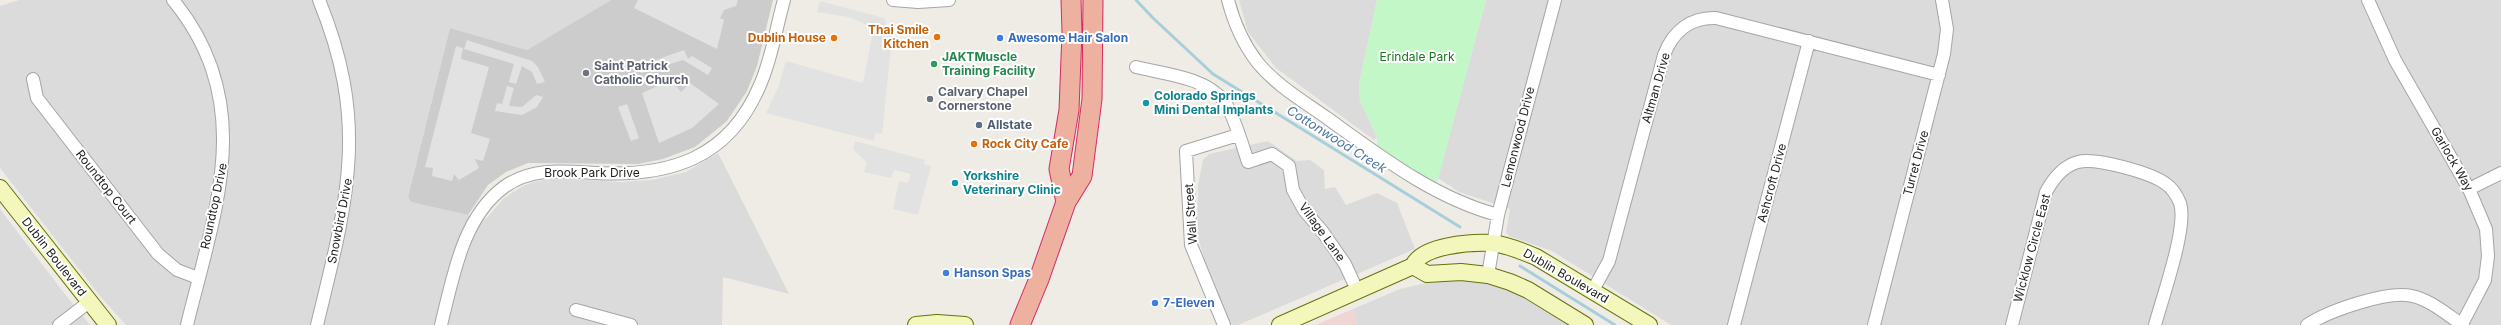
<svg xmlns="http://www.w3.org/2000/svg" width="2501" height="325" viewBox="0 0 2501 325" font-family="Inter,sans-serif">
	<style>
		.residential { fill: #dcdbdb }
		.commercial { fill: #efd6d5 }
		.religious { fill: #ccc }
		.park { fill: #c3f7c8 }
		.parking { fill: #e2e2e2 }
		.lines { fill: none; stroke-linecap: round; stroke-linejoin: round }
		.stream { stroke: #a7cfdb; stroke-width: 3 }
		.minor-casing { stroke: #a5a5a5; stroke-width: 14 }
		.secondary-casing { stroke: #667209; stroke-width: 18 }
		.trunk-casing { stroke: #d42b64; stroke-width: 21 }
		.minor { stroke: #fff; stroke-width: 12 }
		.secondary { stroke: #f4f7bb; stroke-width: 16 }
		.trunk { stroke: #eeb1a0; stroke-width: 19 }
		.food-dot { fill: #e8710a; stroke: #fff; stroke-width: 1.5 }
		.shop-dot { fill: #3f7fe0; stroke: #fff; stroke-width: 1.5 }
		.leisure-dot { fill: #2e9e5b; stroke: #fff; stroke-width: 1.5 }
		.worship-dot { fill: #6b7280; stroke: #fff; stroke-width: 1.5 }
		.culture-dot { fill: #0f9aa8; stroke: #fff; stroke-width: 1.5 }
		.service-dot { fill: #5c6f8a; stroke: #fff; stroke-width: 1.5 }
		.labels { text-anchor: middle; stroke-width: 4; stroke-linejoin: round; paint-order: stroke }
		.food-label { font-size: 12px; font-weight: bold; fill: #c56008; stroke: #fff; text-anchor: end }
		.shop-label { font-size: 12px; font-weight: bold; fill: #366cbe; stroke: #fff; text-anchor: start }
		.leisure-label { font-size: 12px; font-weight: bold; fill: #27864d; stroke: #fff; text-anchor: start }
		.park-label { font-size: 12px; fill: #107919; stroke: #fff }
		.worship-label { font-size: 12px; font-weight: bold; fill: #5b616d; stroke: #fff; text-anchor: start }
		.street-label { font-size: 12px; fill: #1e1e1e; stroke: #fff }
		.culture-label { font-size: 12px; font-weight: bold; fill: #0d838f; stroke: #fff; text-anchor: start }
		.service-label { font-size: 12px; font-weight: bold; fill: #4e5e75; stroke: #fff; text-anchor: start }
		.water-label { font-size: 13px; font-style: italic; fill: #4b77a2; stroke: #fff }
	</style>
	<rect width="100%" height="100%" fill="#efece5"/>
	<!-- residential -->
	<path class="residential" d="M19 0H611L527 50 450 28 408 197 411 202 486 219 504 198 523 186 534 182 555 178 620 182 652 180 686 172 718 153 789 294 723 277 722 325H126L100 296 0 168V6Z
		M1239 0H1377L1359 84 1360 101 1377 137 1374 140 1276 68 1248 32Z
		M1486 0H2501V325H1671L1552 251 1509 236 1506 232 1510 209 1459 192 1438 178Z
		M1268 141 1297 161 1310 160 1324 170 1325 189 1335 187 1346 205 1377 193 1397 203 1415 249 1238 325H1232L1208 272 1197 234 1198 185 1203 160 1209 154Z
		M0 209 64 293 90 325H0Z
		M1444 279 1474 281 1496 286 1519 295 1569 325H1357L1353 309 1400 289Z"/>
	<!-- commercial -->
	<path class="commercial" d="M1353 309 1357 325H1315Z"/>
	<!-- religious -->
	<path class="religious" d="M611 0H773L757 66 747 91 727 121 695 147 663 159 638 164 528 163 506 172 488 185 468 215 411 202 408 197 450 28 527 50Z"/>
	<!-- park -->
	<path class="park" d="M1377 0H1486L1435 190 1377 154V137L1360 101 1359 84Z"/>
	<!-- parking -->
	<path class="parking" d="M638 0H738L736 6 724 10 720 18 724 20 717 49 634 8Z
		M820 1 884 18 887 26 893 28 882 134 875 133 874 141 766 113 778 88 786 61 863 83 872 37 865 24 849 17 817 12Z
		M467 40 532 61 538 67 545 82 537 84 532 72 522 66 516 84 509 82 514 64 464 49Z
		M456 46 463 48 461 59 489 67 471 133 490 139 483 161 475 159 479 168 459 180 454 174 452 181 432 176 433 168 425 167Z
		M684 50 688 59 692 56 712 68 708 75 683 60 641 73 639 66Z
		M670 78 681 92 690 83 719 104 692 128 659 143 642 93 660 85Z
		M507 86 514 88 509 106 522 107 536 95 543 97 537 107 522 115 495 111 497 103 502 104Z
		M627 104 639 138 631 141 618 107Z
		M855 141 925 160 924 164 931 166 918 215 893 209 899 181 908 183 911 174 894 170 891 178 864 172 867 163 853 149Z"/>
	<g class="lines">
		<!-- stream -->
		<path class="stream" d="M1136 0 1153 18 1213 74 1460 227
			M1520 266 1615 325"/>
		<defs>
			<path id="minor" d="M173 0C258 104 215 210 187 325
				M893 0 918 2 949 0
				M1228 0C1234 23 1243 44 1258 63 1276 85 1303 101 1327 118 1380 156 1434 198 1498 215
				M2368 0 2395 60 2469 189 2486 229 2488 256 2485 280 2462 324
				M1136 67C1164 74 1205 77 1224 101 1233 112 1243 147 1248 162L1272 154 1289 166 1293 190 1304 210 1322 231 1345 264 1357 290
				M33 79 37 98 158 254 177 270 198 278
				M2469 189 2501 173
				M1488 275 1498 215 1555 0
				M1593 290 1609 261 1664 55C1673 31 1691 17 1716 18L1939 75
				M576 310 631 325
				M59 325 89 302
				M317 325C347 202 370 124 319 0
				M441 325C453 278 462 218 504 187 532 167 563 171 595 173 669 177 729 159 760 85 772 58 776 28 784 0
				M1224 325 1191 245 1186 151 1238 135
				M1734 325 1809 41
				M1874 325 1944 54 1947 29 1942 0
				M2012 325 2046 192C2053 179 2063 166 2078 162 2095 157 2152 173 2166 184 2172 188 2177 196 2180 203 2188 227 2162 298 2155 325
				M2307 325C2328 311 2388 290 2412 296 2431 300 2447 315 2463 325"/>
			<path id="secondary" d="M0 188 108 325
				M1413 266 1427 274 1461 272 1488 275 1510 282 1528 290 1585 325
				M916 325 937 323 965 325
				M1280 325 1413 266C1422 245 1471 242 1492 243 1507 245 1522 251 1536 257L1649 325"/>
			<path id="trunk" d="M1066 202 1059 169 1069 110 1072 32 1071 0
				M1020 325 1039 279 1066 202 1082 176 1092 99 1093 0"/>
		</defs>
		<!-- minor casing -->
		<use href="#minor" class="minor-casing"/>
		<!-- secondary casing -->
		<use href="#secondary" class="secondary-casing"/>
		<!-- trunk casing -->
		<use href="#trunk" class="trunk-casing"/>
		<!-- minor -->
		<use href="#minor" class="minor"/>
		<!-- secondary -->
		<use href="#secondary" class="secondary"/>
		<!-- trunk -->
		<use href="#trunk" class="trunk"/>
	</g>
	<!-- markers -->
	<g class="food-dot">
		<circle cx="937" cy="37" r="4"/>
		<circle cx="834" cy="38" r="4"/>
		<circle cx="974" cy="144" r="4"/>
	</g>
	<g class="shop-dot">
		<circle cx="1000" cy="38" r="4"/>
		<circle cx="946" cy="273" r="4"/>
		<circle cx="1155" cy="303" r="4"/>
	</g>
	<circle class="leisure-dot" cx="934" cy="64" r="4"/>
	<g class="worship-dot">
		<circle cx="586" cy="73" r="4"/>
		<circle cx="930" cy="99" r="4"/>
	</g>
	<g class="culture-dot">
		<circle cx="1146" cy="103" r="4"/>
		<circle cx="955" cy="183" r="4"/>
	</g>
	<circle class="service-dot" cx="979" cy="125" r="4"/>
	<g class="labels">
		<!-- food labels -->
		<g class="food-label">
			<text x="929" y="34">Thai Smile<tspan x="929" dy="14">Kitchen</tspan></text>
			<text x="826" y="42">Dublin House</text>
			<text x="982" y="148" text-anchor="start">Rock City Cafe</text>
		</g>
		<!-- shop labels -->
		<g class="shop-label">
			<text x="1008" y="42">Awesome Hair Salon</text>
			<text x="954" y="277">Hanson Spas</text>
			<text x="1163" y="307">7-Eleven</text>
		</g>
		<!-- leisure labels -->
		<g class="leisure-label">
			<text x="942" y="61">JAKTMuscle<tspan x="942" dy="14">Training Facility</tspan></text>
		</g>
		<!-- park labels -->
		<g class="park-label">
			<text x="1417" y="61">Erindale Park</text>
		</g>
		<!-- worship labels -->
		<g class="worship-label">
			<text x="594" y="70">Saint Patrick<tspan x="594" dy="14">Catholic Church</tspan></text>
			<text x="938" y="96">Calvary Chapel<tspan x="938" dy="14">Cornerstone</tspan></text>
		</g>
		<!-- street labels -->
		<g class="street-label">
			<text transform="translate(1656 88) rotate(-74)" y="4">Altman Drive</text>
			<text transform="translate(1518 137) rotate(-76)" y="4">Lemonwood Drive</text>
			<text transform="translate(2452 159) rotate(60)" y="4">Garlock Way</text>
			<text transform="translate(1916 163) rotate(-75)" y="4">Turret Drive</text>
			<text x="592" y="177">Brook Park Drive</text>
			<text transform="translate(1772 183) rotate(-75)" y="4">Ashcroft Drive</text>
			<text transform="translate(106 187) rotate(52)" y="4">Roundtop Court</text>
			<text transform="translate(214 206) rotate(-78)" y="4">Roundtop Drive</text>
			<text transform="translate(1191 214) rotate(-94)" y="4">Wall Street</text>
			<text transform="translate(340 221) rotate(-79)" y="4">Snowbird Drive</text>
			<text transform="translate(1322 232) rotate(54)" y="4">Village Lane</text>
			<text transform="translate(2032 248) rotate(-75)" y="4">Wicklow Circle East</text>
			<text transform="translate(54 257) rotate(52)" y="4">Dublin Boulevard</text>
			<text transform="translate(1566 276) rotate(30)" y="4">Dublin Boulevard</text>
		</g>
		<!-- culture labels -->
		<g class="culture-label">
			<text x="1154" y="100">Colorado Springs<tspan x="1154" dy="14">Mini Dental Implants</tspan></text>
			<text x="963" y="180">Yorkshire<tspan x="963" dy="14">Veterinary Clinic</tspan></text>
		</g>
		<!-- service labels -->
		<g class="service-label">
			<text x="987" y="129">Allstate</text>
		</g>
		<!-- water labels -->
		<g class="water-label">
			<text transform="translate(1337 139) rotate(32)" y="5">Cottonwood Creek</text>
		</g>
	</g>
</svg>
